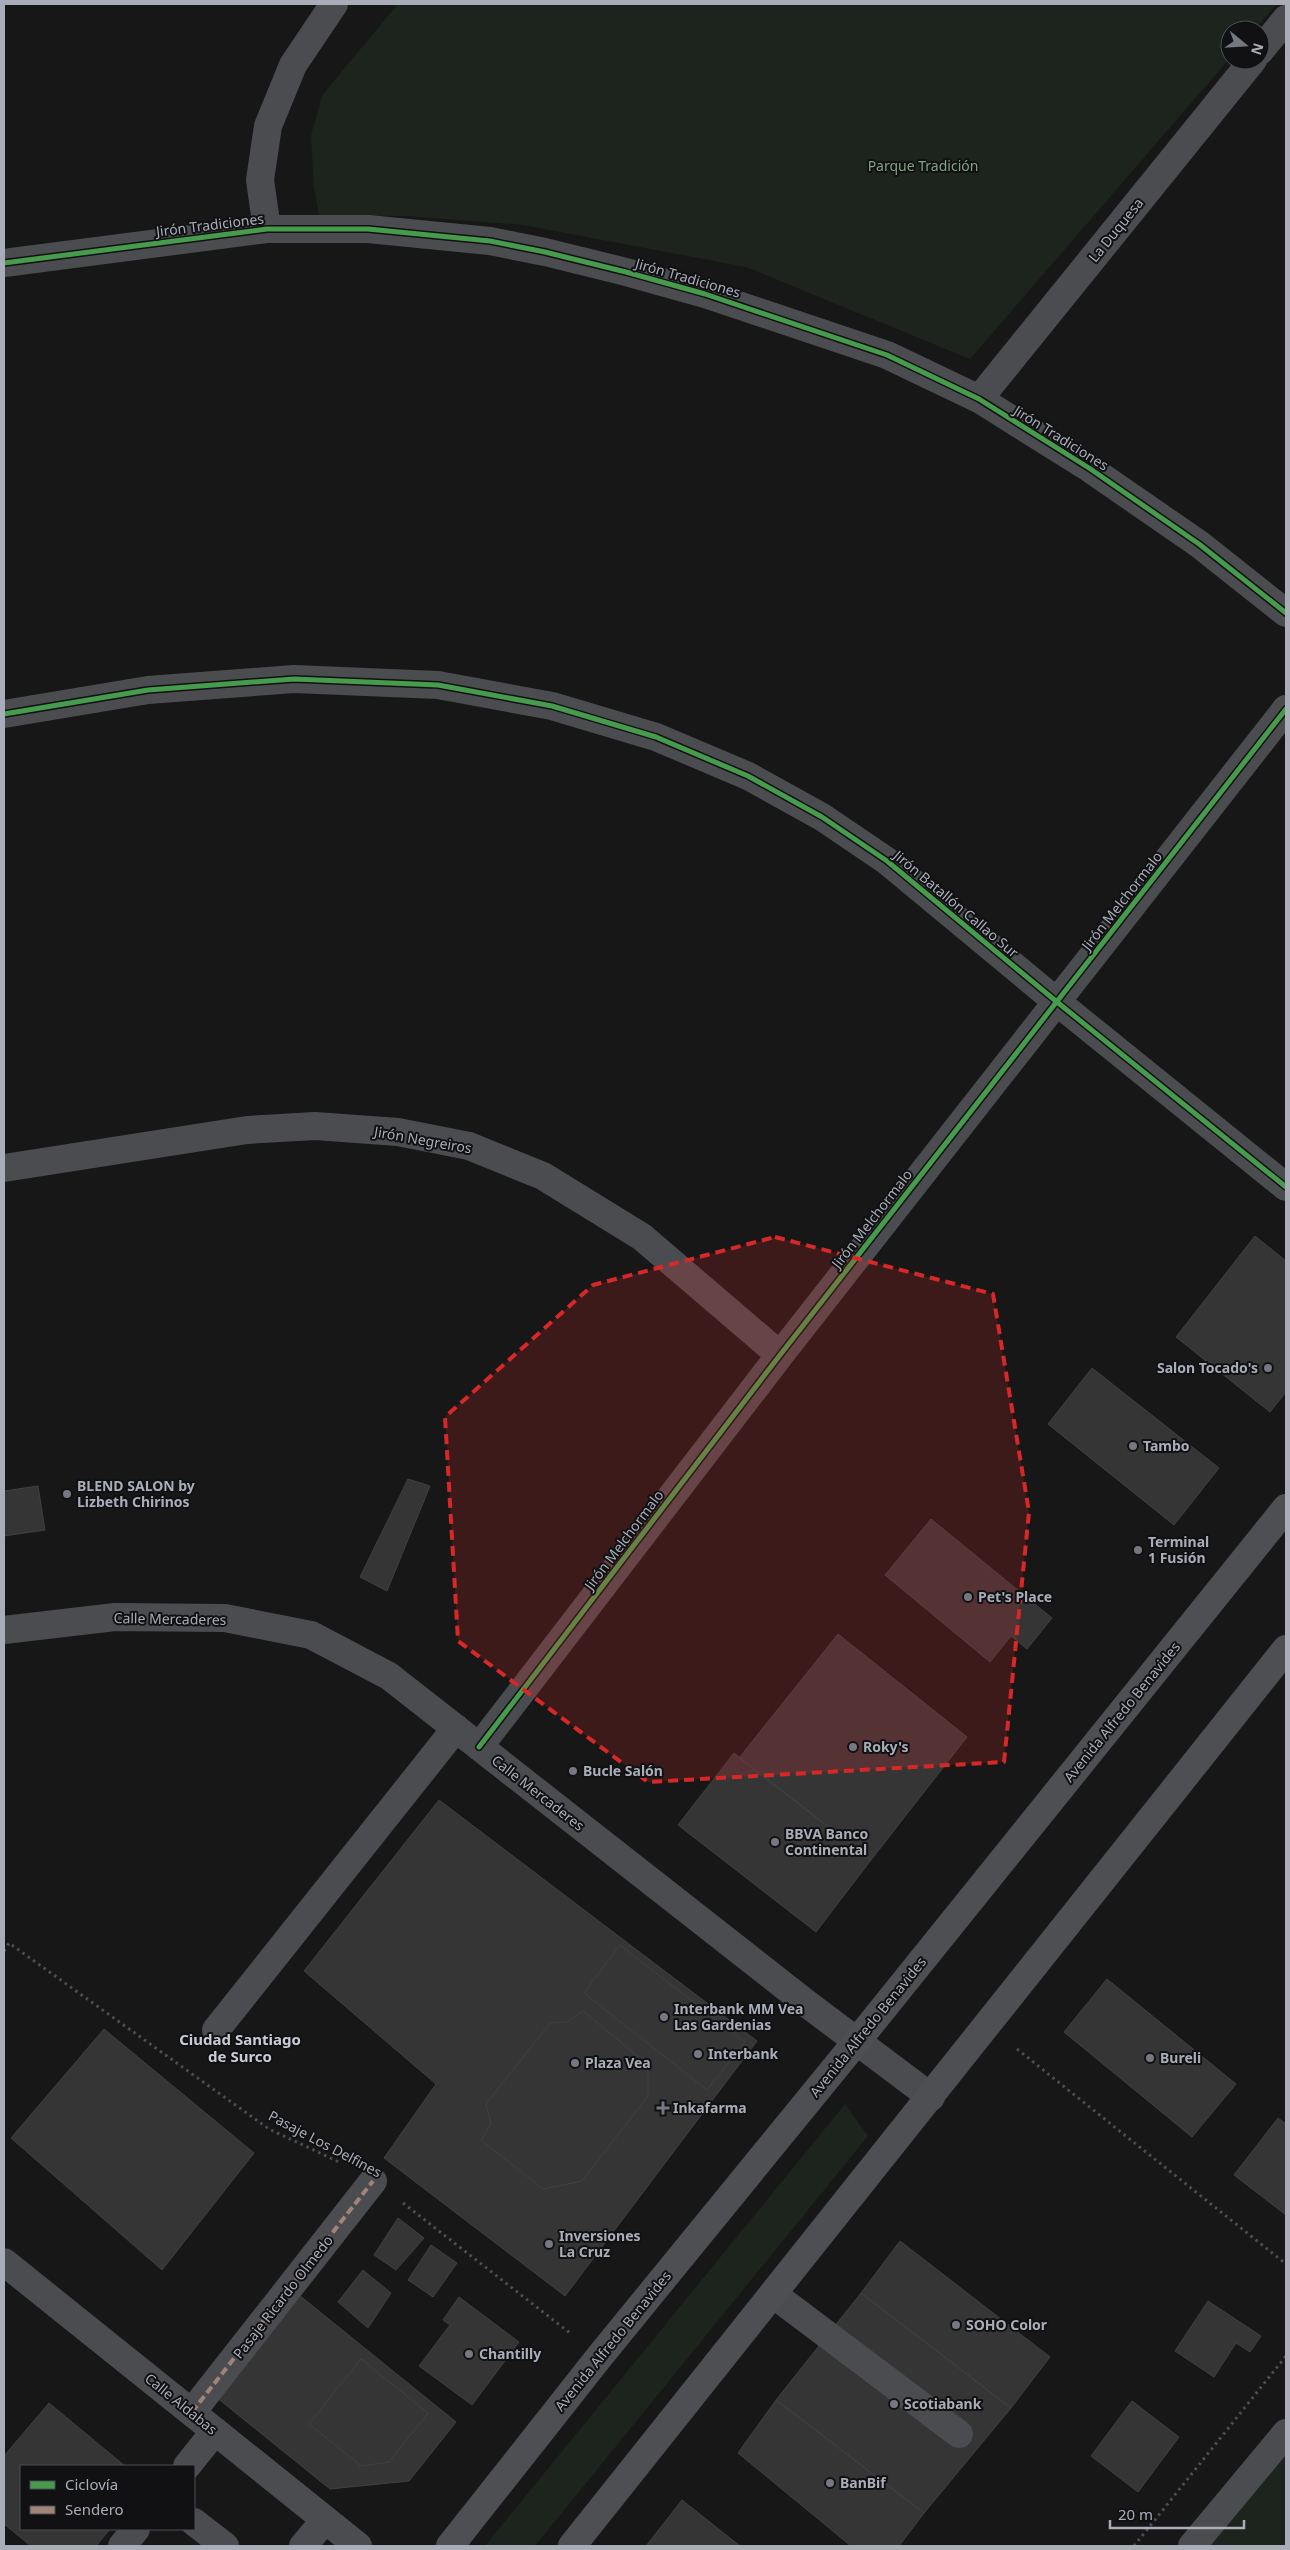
<svg xmlns="http://www.w3.org/2000/svg" width="1290" height="2550" viewBox="0 0 1290 2550" font-family="'Noto Sans',sans-serif">
	<style>
		.green { fill: #1d241e }
		.building { fill: #353536; stroke: #3f4043 }
		.lines { fill: none; stroke-linecap: round; stroke-linejoin: round }
		.path { stroke: #4d4e52; stroke-width: 3; stroke-dasharray: 2.5 4; stroke-linecap: butt }
		.minor { stroke: #4b4c50; stroke-width: 28 }
		.major { stroke: #4d4f52; stroke-width: 28 }
		.quiet { stroke: #a18479; stroke-width: 4; stroke-dasharray: 8 4; stroke-linecap: butt }
		.cycleway-casing { stroke: #111113; stroke-width: 8 }
		.cycleway { stroke: #469c4c; stroke-width: 5 }
		.marked { fill: #d62828; fill-opacity: 0.2; stroke: #d62828; stroke-width: 4; stroke-dasharray: 10 6; stroke-linejoin: round }
		.poi-dot { fill: #757880; stroke: #111113; stroke-width: 2 }
		.labels { text-anchor: middle; stroke-width: 4; stroke-linejoin: round; paint-order: stroke }
		.park-label { font-size: 14px; fill: #7fa381; stroke: #111113 }
		.street-label { font-size: 14px; fill: #a8adb8; stroke: #111113 }
		.poi-label { font-size: 14px; font-weight: bold; fill: #a8adb8; stroke: #111113; text-anchor: start }
		.neighbourhood-label { font-size: 15px; font-weight: bold; fill: #c9ccd4; stroke: #111113 }
	</style>
	<rect width="100%" height="100%" fill="#171717"/>
	<!-- green -->
	<path class="green" d="M398 4H1277L1254 30H1230V58L970 359 746 267 523 225 406 216 319 215 314 188 311 135 323 94Z
		M845 2104 868 2136 535 2546H485Z
		M1286 2450V2546H1210Z"/>
	<!-- building -->
	<path class="building" d="M1255 1236 1286 1261V1392L1270 1412 1176 1337Z
		M1092 1368 1219 1468 1174 1525 1048 1424Z
		M408 1479 430 1486 387 1591 360 1577Z
		M38 1486 45 1530 4 1536V1491Z
		M931 1519 1052 1618 1027 1649 1011 1636 990 1662 885 1575Z
		M838 1634 967 1737 871 1860 739 1758Z
		M734 1753 871 1860 816 1932 678 1825Z
		M439 1800 757 2041 565 2296 384 2158 436 2084 304 1971Z
		M620 1945 745 2042 707 2090 584 1993Z
		M1107 1979 1236 2084 1192 2137 1064 2032Z
		M583 2011 648 2065V2096L582 2181 543 2189 481 2140 491 2124 486 2104 550 2023 567 2022Z
		M104 2029 254 2153 162 2270 11 2138Z
		M1278 2118 1286 2124V2215L1234 2175Z
		M398 2218 424 2238 396 2270 374 2255Z
		M900 2241 1050 2357 1011 2408 861 2293Z
		M431 2245 457 2263 433 2297 408 2280Z
		M363 2270 391 2293 368 2328 338 2302Z
		M861 2293 1011 2408 924 2513 776 2400Z
		M299 2295 456 2422 409 2481 330 2489 216 2397Z
		M459 2297 519 2342 472 2405 419 2366 450 2325 443 2320Z
		M1208 2301 1261 2336 1250 2352 1236 2343 1214 2377 1175 2351Z
		M361 2359 428 2413 389 2462 361 2466 309 2424Z
		M776 2400 924 2513 899 2546H851L738 2453Z
		M1132 2401 1179 2437 1138 2492 1091 2456Z
		M49 2403 125 2466H21V2529H110L96 2546H31L4 2524V2456Z
		M682 2500 740 2546H646Z"/>
	<g class="lines">
		<!-- path -->
		<path class="path" d="M4 1951 9 1943 269 2129 339 2162
			M1017 2049 1286 2264
			M403 2203 570 2333
			M1134 2546 1286 2356"/>
		<!-- minor -->
		<path class="minor" d="M1260 51 1286 19
			M267 229 260 180 268 126 293 65 334 4
			M4 263 267 229H368L490 241 545 252 626 272 705 294 887 355 979 399 1089 468 1199 544 1286 613
			M979 399 1253 60
			M4 714 148 690 294 679 438 685 552 706 656 737 748 776 822 817 887 861 1057 1002 1286 1187
			M4 1168 247 1130 315 1126 398 1132 469 1146 543 1176 642 1237 780 1355
			M4 1630 115 1617 225 1618 311 1635 389 1676 806 2003 931 2097
			M479 1747 780 1355 1286 709
			M216 2030 456 1728
			M4 2262 358 2546
			M773 2294 959 2434
			M192 2412 373 2181
			M187 2466 215 2431
			M194 2522 225 2546
			M122 2546 136 2529
			M303 2546 325 2520
			M1192 2546 1286 2433"/>
		<!-- major -->
		<path class="major" d="M450 2546 600 2356 857 2041 1286 1508
			M572 2546 1286 1649"/>
		<!-- quiet -->
		<path class="quiet" d="M192 2412 373 2181"/>
		<defs>
			<path id="cycleway" d="M4 263 267 229H368L490 241 545 252 626 272 705 294 887 355 979 399 1089 468 1199 544 1286 613
				M4 714 148 690 294 679 438 685 552 706 656 737 748 776 822 817 887 861 1057 1002 1286 1187
				M479 1747 780 1355 1286 709"/>
		</defs>
		<!-- cycleway casing -->
		<use href="#cycleway" class="cycleway-casing"/>
		<!-- cycleway -->
		<use href="#cycleway" class="cycleway"/>
	</g>
	<!-- marked area -->
	<path class="marked" d="M775 1237 993 1294 1029 1512 1004 1762 648 1782 458 1641 445 1417 593 1285Z"/>
	<!-- markers -->
	<g class="poi-dot">
		<circle cx="1268" cy="1368" r="5"/>
		<circle cx="1133" cy="1446" r="5"/>
		<circle cx="67" cy="1494" r="5"/>
		<circle cx="1138" cy="1550" r="5"/>
		<circle cx="968" cy="1597" r="5"/>
		<circle cx="853" cy="1747" r="5"/>
		<circle cx="573" cy="1771" r="5"/>
		<circle cx="775" cy="1842" r="5"/>
		<circle cx="664" cy="2017" r="5"/>
		<circle cx="698" cy="2054" r="5"/>
		<circle cx="1150" cy="2058" r="5"/>
		<circle cx="575" cy="2063" r="5"/>
		<path d="M660.5 2100.5h5v5h5v5h-5v5h-5v-5h-5v-5h5z"/>
		<circle cx="549" cy="2244" r="5"/>
		<circle cx="956" cy="2325" r="5"/>
		<circle cx="469" cy="2354" r="5"/>
		<circle cx="894" cy="2404" r="5"/>
		<circle cx="830" cy="2483" r="5"/>
	</g>
	<g class="labels">
		<!-- park labels -->
		<g class="park-label">
			<text x="923" y="171">Parque Tradición</text>
		</g>
		<!-- street labels -->
		<g class="street-label">
			<text transform="translate(210 225) rotate(-7)" y="5">Jirón Tradiciones</text>
			<text transform="translate(1116 230) rotate(-51)" y="5">La Duquesa</text>
			<text transform="translate(688 278) rotate(16)" y="5">Jirón Tradiciones</text>
			<text transform="translate(1061 438) rotate(32)" y="5">Jirón Tradiciones</text>
			<text transform="translate(1122 901) rotate(-52)" y="5">Jirón Melchormalo</text>
			<text transform="translate(956 904) rotate(40)" y="5">Jirón Batallón Callao Sur</text>
			<text transform="translate(423 1140) rotate(10)" y="5">Jirón Negreiros</text>
			<text transform="translate(872 1219) rotate(-52)" y="5">Jirón Melchormalo</text>
			<text transform="translate(624 1540) rotate(-53)" y="5">Jirón Melchormalo</text>
			<text transform="translate(170 1619) rotate(1)" y="5">Calle Mercaderes</text>
			<text transform="translate(1122 1712) rotate(-51)" y="5">Avenida Alfredo Benavides</text>
			<text transform="translate(538 1793) rotate(38)" y="5">Calle Mercaderes</text>
			<text transform="translate(868 2027) rotate(-51)" y="5">Avenida Alfredo Benavides</text>
			<text transform="translate(325 2144) rotate(28)" y="5">Pasaje Los Delfines</text>
			<text transform="translate(283 2297) rotate(-52)" y="5">Pasaje Ricardo Olmedo</text>
			<text transform="translate(613 2341) rotate(-51)" y="5">Avenida Alfredo Benavides</text>
			<text transform="translate(181 2404) rotate(39)" y="5">Calle Aldabas</text>
		</g>
		<!-- poi labels -->
		<g class="poi-label">
			<text x="1258" y="1373" text-anchor="end">Salon Tocado's</text>
			<text x="1143" y="1451">Tambo</text>
			<text x="77" y="1491">BLEND SALON by<tspan x="77" dy="16">Lizbeth Chirinos</tspan></text>
			<text x="1148" y="1547">Terminal<tspan x="1148" dy="16">1 Fusión</tspan></text>
			<text x="978" y="1602">Pet's Place</text>
			<text x="863" y="1752">Roky's</text>
			<text x="583" y="1776">Bucle Salón</text>
			<text x="785" y="1839">BBVA Banco<tspan x="785" dy="16">Continental</tspan></text>
			<text x="674" y="2014">Interbank MM Vea<tspan x="674" dy="16">Las Gardenias</tspan></text>
			<text x="708" y="2059">Interbank</text>
			<text x="1160" y="2063">Bureli</text>
			<text x="585" y="2068">Plaza Vea</text>
			<text x="673" y="2113">Inkafarma</text>
			<text x="559" y="2241">Inversiones<tspan x="559" dy="16">La Cruz</tspan></text>
			<text x="966" y="2330">SOHO Color</text>
			<text x="479" y="2359">Chantilly</text>
			<text x="904" y="2409">Scotiabank</text>
			<text x="840" y="2488">BanBif</text>
		</g>
		<!-- neighbourhood labels -->
		<g class="neighbourhood-label">
			<text x="240" y="2045">Ciudad Santiago<tspan x="240" dy="17">de Surco</tspan></text>
		</g>
	</g>
	<!-- border -->
	<rect width="1290" height="2550" fill="none" stroke="#a8adb8" stroke-width="10"/>
	<!-- legend -->
	<rect x="20" y="2465" width="175" height="65" fill="#111113" stroke="#4d4f55"/>
	<rect x="30" y="2481" width="25" height="8" fill="#469c4c" stroke="#4d4f55"/>
	<text x="65" y="2490" font-size="15" fill="#a8adb8">Ciclovía</text>
	<rect x="30" y="2506" width="25" height="8" fill="#a18479" stroke="#4d4f55"/>
	<text x="65" y="2515" font-size="15" fill="#a8adb8">Sendero</text>
	<!-- north arrow -->
	<g transform="translate(1245 45) rotate(108)"><circle r="24" fill="#111113" stroke="#4d4f55"/>
	<path d="M0-4L9 19L0 12L-9 19Z" fill="#757880"/>
	<text y="-8" font-size="14" font-weight="bold" text-anchor="middle" fill="#a8adb8">N</text>
	</g>
	<!-- scale -->
	<path d="M1110 2520v8h134v-8" fill="none" stroke="#a8adb8" stroke-width="2.5"/>
	<text x="1118" y="2520" font-size="15" fill="#a8adb8" stroke="#111113" stroke-width="4" paint-order="stroke">20 m</text>
</svg>
